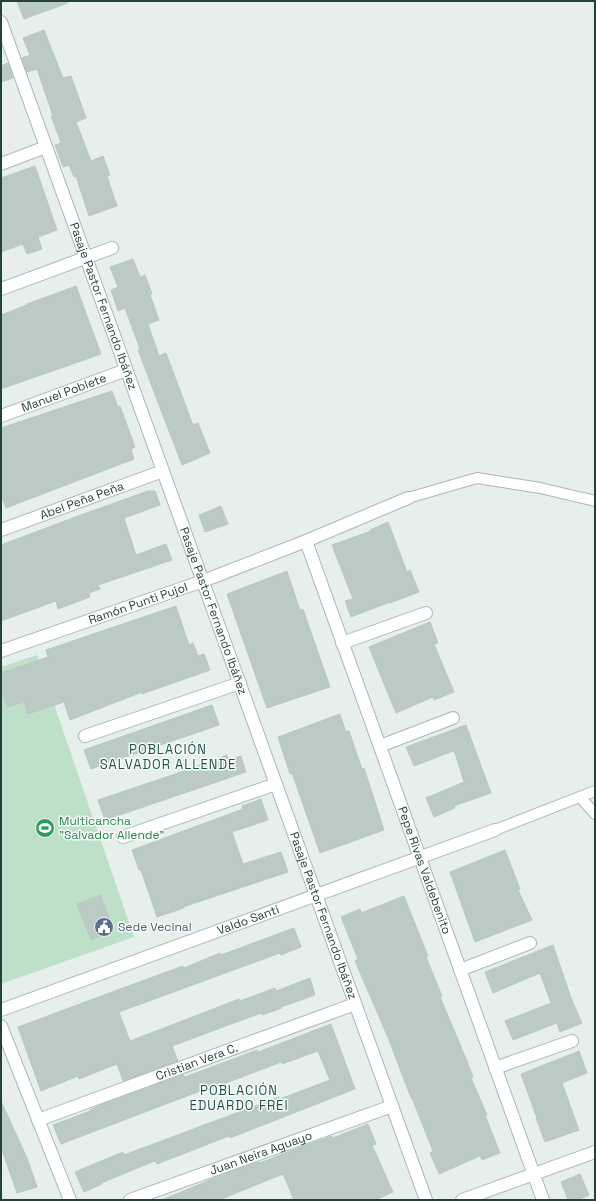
<svg xmlns="http://www.w3.org/2000/svg" width="596" height="1201" viewBox="0 0 596 1201" font-family="'Space Grotesk',sans-serif">
	<style>
		.green { fill: #bfe0c8 }
		.building { fill: #bbcac4; stroke: #b8c9c2 }
		.lines { fill: none; stroke-linecap: round; stroke-linejoin: round }
		.lane-casing { stroke: #a8b8b2; stroke-width: 12 }
		.street-casing { stroke: #a8b8b2; stroke-width: 14 }
		.lane { stroke: #fff; stroke-width: 10 }
		.street { stroke: #fff; stroke-width: 12 }
		.labels { text-anchor: middle; stroke-width: 3; stroke-linejoin: round; paint-order: stroke }
		.street-label { font-size: 12px; fill: #24423a; stroke: #f7fbf9 }
		.leisure-label { font-size: 12px; fill: #27864d; stroke: #f7fbf9; text-anchor: start }
		.service-label { font-size: 12px; fill: #4e5e75; stroke: #f7fbf9; text-anchor: start }
		.neighbourhood-label { font-size: 13px; letter-spacing: 1px; fill: #1f5548; stroke: #f7fbf9 }
	</style>
	<rect width="100%" height="100%" fill="#e6efeb"/>
	<!-- green -->
	<path class="green" d="M37 655 134 937 1 984V667Z"/>
	<!-- building -->
	<path class="building" d="M17 1H68V3L24 19Z
		M44 30 63 78 71 76 86 118 76 122 91 161 103 156 110 175 107 176 117 206 89 216 76 176 74 177 69 165 63 167 55 145 61 143 51 116H53L37 69 27 72 22 58 30 55 23 38Z
		M8 63 13 78 1 82V66Z
		M35 166 57 230 38 237 42 249 27 254 23 244 1 252V178Z
		M133 259 140 277 145 275 152 294 150 295 159 320 148 324 159 356 166 353 193 425 198 423 210 453 182 465 138 350 140 349 125 308 118 311 111 290 118 287 110 267Z
		M76 286 101 354 1 389V315L27 305V304Z
		M112 391 118 407 120 406 135 447 131 449 134 459 6 508 1 495V428Z
		M148 491H155L160 505 124 518 136 555 166 544 172 560 98 585 100 589 89 593 90 597 58 609 56 601 1 621V545L78 516Z
		M221 506 228 524 205 532 199 515Z
		M388 522 407 572 410 570 419 592 390 603V602L351 617 345 601 353 599 332 545 371 531 370 530Z
		M287 571 300 610 303 609 330 687 267 708 227 594Z
		M176 606 189 645 193 643 198 656 204 654 210 670 142 694V692L70 720 64 702 28 714 24 702 7 707 1 689V673L48 657 46 650Z
		M430 622 438 643 434 644 454 692 434 700 433 697 396 713 369 647Z
		M212 705 219 725 91 769 84 750Z
		M340 714 346 732 349 731 362 769 364 768 384 830 320 853 292 773 290 774 278 737Z
		M466 725 491 793 454 806 455 808 434 817 426 798 464 782 455 753 453 751 414 766 406 747Z
		M227 755 229 760 241 756 246 772 105 820 98 800 175 774Z
		M261 799 268 820 232 832 243 864 281 852 288 872 183 907 184 908 157 917 141 870H139L132 850 243 809 242 806Z
		M505 850 520 889 518 890 532 920 475 942 450 872Z
		M100 895 114 930 91 940 77 904Z
		M404 896 428 956 426 957 442 996 440 997 467 1061 473 1077 471 1078 487 1115H485L500 1153 482 1160 480 1156 439 1174 430 1153 433 1151 412 1098H411L389 1040 355 961 358 959 341 917 360 909 361 913Z
		M294 928 301 947 281 955 280 953 119 1012 130 1041 239 999 240 1001 275 988 276 991 310 978 315 995 281 1007 282 1008 262 1015 261 1013 172 1046 178 1061 123 1081 117 1064 79 1079 78 1076 41 1091 18 1027 112 992 183 966 184 968 220 953 221 955Z
		M553 945 571 998 582 1023 560 1032 557 1023 513 1040 505 1021 551 1003 540 973 493 993 485 972Z
		M331 1024 355 1089 230 1138 229 1136 157 1164 155 1161 101 1183 102 1184 84 1192 75 1172 123 1152 124 1155 279 1097 280 1099 330 1080 318 1051 282 1064 281 1062 208 1090V1088L61 1144 53 1125 90 1111V1110L101 1105 183 1075 185 1077 257 1050 258 1052Z
		M579 1051 587 1073 562 1083 579 1130 545 1142 536 1118H537L521 1074Z
		M1 1101 27 1158 37 1187 17 1193 1 1147Z
		M368 1124 376 1144 372 1145 393 1192 375 1200H294L283 1174 219 1200H162L229 1172 259 1162 260 1163 303 1146 332 1136 333 1138Z
		M580 1174 589 1195 577 1200H568L561 1182Z"/>
	<g class="lines">
		<defs>
			<path id="lane" d="M408 498 477 478 540 488 595 501
				M580 797 595 814
				M495 830 595 791"/>
			<g id="street">
				<path id="s1" d="M1 22 426 1200"/>
				<path d="M1 164 46 147"/>
				<path d="M1 289 112 248"/>
				<path id="s2" d="M1 416 126 370"/>
				<path id="s3" d="M1 530 163 471"/>
				<path id="s4" d="M306 541 543 1200"/>
				<path d="M342 643 426 613"/>
				<path id="s5" d="M1 651 203 581 306 541 408 498"/>
				<path d="M85 736 240 683"/>
				<path d="M380 746 453 718"/>
				<path d="M123 837 276 784"/>
				<path d="M460 970 530 943"/>
				<path id="s6" d="M1 1010 495 830"/>
				<path d="M1 1026 70 1200"/>
				<path d="M495 1068 572 1041"/>
				<path id="s7" d="M38 1120 355 1004"/>
				<path id="s8" d="M130 1200 392 1106"/>
				<path d="M462 1200 595 1152"/>
			</g>
		</defs>
		<!-- lane casing -->
		<use href="#lane" class="lane-casing"/>
		<!-- street casing -->
		<use href="#street" class="street-casing"/>
		<!-- lane -->
		<use href="#lane" class="lane"/>
		<!-- street -->
		<use href="#street" class="street"/>
	</g>
	<!-- icons -->
	<defs>
		<symbol id="stadium-disc" viewBox="-11 -11 22 22"><circle r="9.5" fill="#2e9e5b" stroke="#f7fbf9"/><path d="M0-5a6.5 5 0 1 0 0 10a6.5 5 0 1 0 0-10ZM-3.5-1.8h7v3.6h-7Z" fill="#fff"/></symbol>
		<symbol id="civic-disc" viewBox="-11 -11 22 22"><circle r="9.5" fill="#5c6f8a" stroke="#f7fbf9"/><path d="M-.6-6.5H3V-4.5H.6V-3L4-1V1h2V6H-6V1h2V-1L-.6-3ZM-1.2 2.5V6h2.4V2.5Z" fill="#fff"/></symbol>
	</defs>
	<g fill-rule="evenodd">
		<use href="#stadium-disc" x="34" y="817" width="22" height="22"/>
		<use href="#civic-disc" x="93" y="916" width="22" height="22"/>
	</g>
	<g class="labels">
		<!-- street labels -->
		<g class="street-label">
			<text dy="4" stroke="none"><textPath href="#s1" startOffset="302">Pasaje Pastor Fernando Ibáñez</textPath></text>
			<text dy="4" stroke="none"><textPath href="#s2" startOffset="67">Manuel Poblete</textPath></text>
			<text dy="4" stroke="none"><textPath href="#s3" startOffset="86">Abel Peña Peña</textPath></text>
			<text dy="4" stroke="none"><textPath href="#s5" startOffset="145">Ramón Punti Pujol</textPath></text>
			<text dy="4" stroke="none"><textPath href="#s1" startOffset="626">Pasaje Pastor Fernando Ibáñez</textPath></text>
			<text dy="4" stroke="none"><textPath href="#s4" startOffset="350">Pepe Rivas Valdebenito</textPath></text>
			<text dy="4" stroke="none"><textPath href="#s1" startOffset="950">Pasaje Pastor Fernando Ibáñez</textPath></text>
			<text dy="4" stroke="none"><textPath href="#s6" startOffset="263">Valdo Santi</textPath></text>
			<text dy="4" stroke="none"><textPath href="#s7" startOffset="169">Cristian Vera C.</textPath></text>
			<text dy="4" stroke="none"><textPath href="#s8" startOffset="139">Juan Neira Aguayo</textPath></text>
		</g>
		<!-- leisure labels -->
		<g class="leisure-label">
			<text x="59" y="825">Multicancha<tspan x="59" dy="14">"Salvador Allende"</tspan></text>
		</g>
		<!-- service labels -->
		<g class="service-label">
			<text x="118" y="931">Sede Vecinal</text>
		</g>
		<!-- neighbourhood labels -->
		<g class="neighbourhood-label">
			<text x="168" y="754">POBLACIÓN<tspan x="168" dy="15">SALVADOR ALLENDE</tspan></text>
			<text x="239" y="1095">POBLACIÓN<tspan x="239" dy="15">EDUARDO FREI</tspan></text>
		</g>
	</g>
	<!-- border -->
	<rect width="596" height="1201" fill="none" stroke="#24423a" stroke-width="4"/>
</svg>
